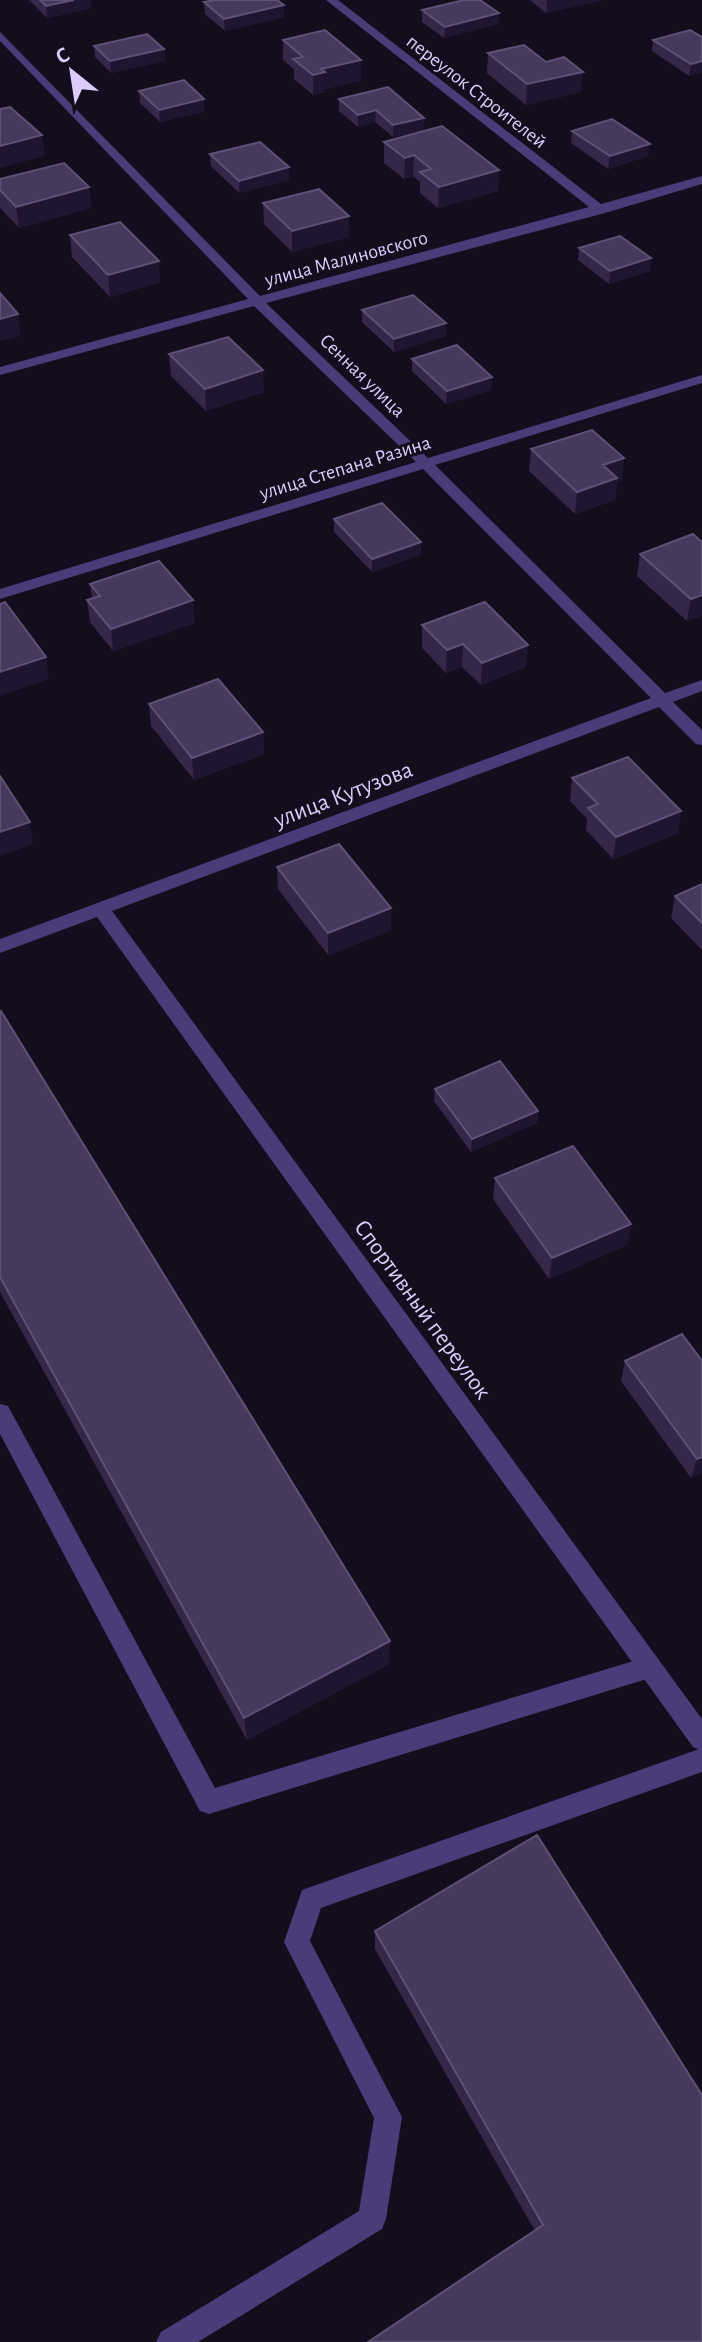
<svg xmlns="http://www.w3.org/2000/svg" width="702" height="2342" viewBox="0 0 702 2342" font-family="'Alegreya Sans',sans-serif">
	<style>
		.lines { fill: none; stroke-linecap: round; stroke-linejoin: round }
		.lane { fill: #4b3b78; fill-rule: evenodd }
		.street { fill: #4b3b78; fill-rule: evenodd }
		.wall { fill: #362749 }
		.shaded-wall { fill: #201530 }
		.building { fill: #47395c; stroke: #5f5075; stroke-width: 2 }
		.labels { text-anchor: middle; stroke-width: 6; stroke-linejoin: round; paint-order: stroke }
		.far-street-label { font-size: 20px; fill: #dcccfb; stroke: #130d1d }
		.street-label { font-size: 24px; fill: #dcccfb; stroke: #130d1d }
	</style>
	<rect width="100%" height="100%" fill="#130d1d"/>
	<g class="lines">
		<!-- lane -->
		<path class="lane" d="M0 1404 8 1406 215 1788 650 1656 658 1659 662 1667 658 1675 650 1678 209 1814 200 1811 0 1434Z
			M702 1748V1772L321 1908 310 1941 402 2117 386 2219 382 2229 198 2342H156L161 2332 359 2211 374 2118 284 1942 302 1890Z"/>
		<!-- street -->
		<path class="street" d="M326 0H338L601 204 702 176V184L605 213 266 303 428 458 702 375V383L435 465 665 693 702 680V691L673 702 702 730V745L696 744 659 707 112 911 702 1719V1751L693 1747 97 917 0 953V939L651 698 423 469 0 599V589L416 462 254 306 0 375V367L248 299 0 41V32L260 296 589 207Z"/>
	</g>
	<!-- wall -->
	<path class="wall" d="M29 0H90L91 8 47 18Z
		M530 0H603L546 13Z
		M204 2 284 5V17L225 31 205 14Z
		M422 10 499 13 498 24 444 38 422 22Z
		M702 37V72L689 76 652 51 653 40Z
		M283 40 361 60V80L325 89V92L313 95 294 79V69L283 60Z
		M94 46 164 49 165 61 111 73 95 57Z
		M488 53 546 62 581 92 526 105 487 73Z
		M139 91 205 111 160 122 140 103Z
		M339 99 424 118V130L393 137 375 122 358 127 339 111Z
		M572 131 648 156 608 169 571 143Z
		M384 142 499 170 498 191 438 208 420 193V182L413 176 404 179 384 163Z
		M210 154 289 167V180L239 193 211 166Z
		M0 179 89 187 91 208 19 228 0 208Z
		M263 203 349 216V237L292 252 264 224Z
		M70 235 160 282 110 297 72 257Z
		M579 248 650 271 609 284 578 260Z
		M362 310 446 323V336L394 352 362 322Z
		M169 354 264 392 206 411 171 376Z
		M412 359 492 377 491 390 446 404 412 371Z
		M531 449 624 458 621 480 617 482 615 500 575 514 529 471Z
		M334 519 421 542 420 555 372 572 334 532Z
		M702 542 687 621 637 576 640 554Z
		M90 584 195 623 113 651 90 622 87 600 92 598Z
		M422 625 526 667 481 685 462 667 446 673 422 648Z
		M149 704 263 732 264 754 194 780 151 726Z
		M572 778 678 833 613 859 586 830 587 819 570 801Z
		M277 867 391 930 328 955 278 889Z
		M702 884V950L671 918 675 896Z
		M0 1011 389 1664 247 1740 0 1292Z
		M435 1089 538 1111 537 1123 471 1152 434 1101Z
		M495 1178 631 1224 627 1245 549 1279 493 1199Z
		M682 1334 702 1473 691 1478 621 1381 625 1361Z
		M375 1931 702 2342 535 2231 375 1949Z"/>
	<!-- shaded-wall -->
	<path class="shaded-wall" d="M74 0H90L91 8 47 18 46 6Z
		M547 0H603L546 13Z
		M284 5V17L225 31 224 19Z
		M499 13 498 24 444 38 445 27Z
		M164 49 165 61 111 73 110 61Z
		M361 60V80L325 89V92L313 95V75L321 69Z
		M702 61V72L689 76 691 64Z
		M583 72 581 92 526 105 527 84Z
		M204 99 205 111 160 122 159 110Z
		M376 110 375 122 358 127V115Z
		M424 118V130L393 137V125Z
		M42 135 45 156 0 168V146Z
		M650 144 648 156 608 169 610 156Z
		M414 155 413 176 404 179 405 158Z
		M289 167V180L239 193V181Z
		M499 170 498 191 438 208 439 187Z
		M89 187 91 208 19 228 16 207Z
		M349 216V237L292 252V231Z
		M651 258 650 271 609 284 610 271Z
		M159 261 160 282 110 297 108 275Z
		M18 314 21 336 0 341V319Z
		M446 323V336L394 352V339Z
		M263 370 264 392 206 411 205 389Z
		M492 377 491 390 446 404 447 391Z
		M624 458 621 480 617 482 615 500 575 514 577 492 603 465Z
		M421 542 420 555 372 572V559Z
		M702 595V616L687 621 691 599Z
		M193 600 195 623 113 651 111 629Z
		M463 644 462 667 446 673 447 650Z
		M528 645 526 667 481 685 482 663Z
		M46 657 49 679 0 696V672Z
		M263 732 264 754 194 780 192 758Z
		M681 811 678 833 613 859 616 837Z
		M30 822 33 844 0 856V832Z
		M391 908V930L328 955V933Z
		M538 1111 537 1123 471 1152 472 1139Z
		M631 1224 627 1245 549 1279 552 1258Z
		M702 1457V1473L691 1478 697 1459Z
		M390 1641 389 1664 247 1740 244 1718Z"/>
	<!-- building -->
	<path class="building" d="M40 0H74L46 6Z
		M215 0H277L284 5 224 19 204 2Z
		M464 0H480L499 13 445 27 422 10Z
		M325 30 361 60 321 69 325 72 313 75 293 59 303 57 283 40Z
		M690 30 702 37V61L691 64 653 40Z
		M147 34 164 49 110 61 94 46Z
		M524 45 546 62 564 57 583 72 527 84 488 53Z
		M184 80 204 99 159 110 139 91Z
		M388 87 424 118 393 125 376 110 358 115 339 99Z
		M10 107 42 135 0 146V109Z
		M612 119 650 144 610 156 572 131Z
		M442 126 499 170 439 187 420 172 431 169 414 155 405 158 384 142Z
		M260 142 289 167 239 181 210 154Z
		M64 163 89 187 16 207 0 190V179Z
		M319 189 349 216 292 231 263 203Z
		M120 222 159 261 108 275 70 235Z
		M620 236 651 258 610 271 579 248Z
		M0 293 18 314 0 319Z
		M413 295 446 323 394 339 362 310Z
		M228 337 263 370 205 389 169 354Z
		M457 345 492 377 447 391 412 359Z
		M592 430 624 458 603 465 617 478 577 492 531 449Z
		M382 503 421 542 372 559 334 519Z
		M693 534 702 542V595L691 599 640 554Z
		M159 561 193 600 111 629 87 600 100 596 90 584Z
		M5 602 46 657 0 672V604Z
		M485 602 528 645 482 663 463 644 447 650 422 625Z
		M218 679 263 732 192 758 149 704Z
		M628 757 681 811 616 837 588 808 598 804 572 778Z
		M0 776 30 822 0 832Z
		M339 844 391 908 328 933 277 867Z
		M702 884V923L675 896Z
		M0 1011H1L390 1641 244 1718 0 1277Z
		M500 1061 538 1111 472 1139 435 1089Z
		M573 1146 631 1224 552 1258 495 1178Z
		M682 1334 702 1361V1457L697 1459 625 1361Z
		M537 1835 702 2095V2342H368L543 2225 375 1931Z"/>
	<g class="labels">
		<!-- far-street labels -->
		<g class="far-street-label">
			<text transform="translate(477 91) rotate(38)" y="7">переулок Строителей</text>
			<text transform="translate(346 258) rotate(-15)" y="7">улица Малиновского</text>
			<text transform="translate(363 375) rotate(44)" y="7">Сенная улица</text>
			<text transform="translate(345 467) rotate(-17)" y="7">улица Степана Разина</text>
		</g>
		<!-- street labels -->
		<g class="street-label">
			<text transform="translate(343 794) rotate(-21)" y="8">улица Кутузова</text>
			<text transform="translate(423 1309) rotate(54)" y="8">Спортивный переулок</text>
		</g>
	</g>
	<!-- north arrow -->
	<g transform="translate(72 72) rotate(330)" stroke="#130d1d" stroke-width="6" paint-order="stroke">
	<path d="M0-6L14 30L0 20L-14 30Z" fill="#dcccfb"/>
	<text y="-12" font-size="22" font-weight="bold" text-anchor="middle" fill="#dcccfb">С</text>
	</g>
</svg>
